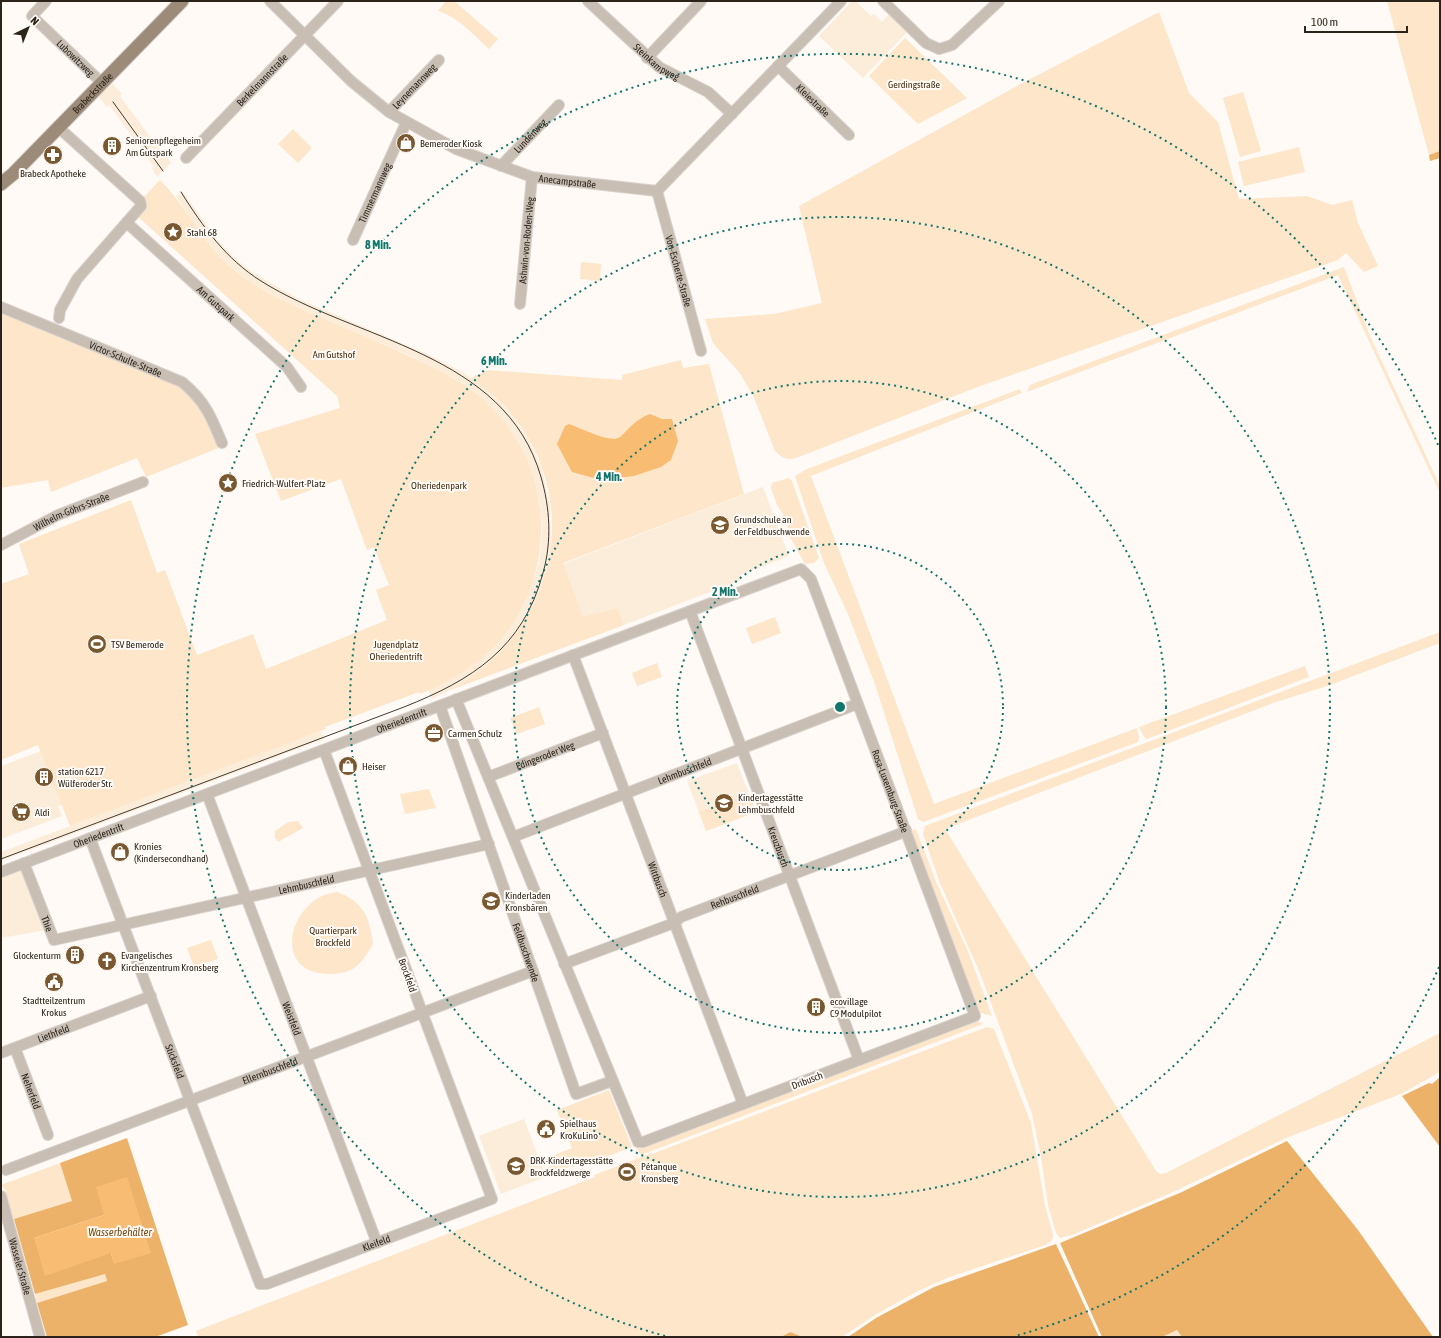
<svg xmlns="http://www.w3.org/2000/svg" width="1441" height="1338" viewBox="0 0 1441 1338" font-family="'Asap Condensed',sans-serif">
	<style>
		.built { fill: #fcecda }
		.green { fill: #fde6ca }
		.forest { fill: #edb269; fill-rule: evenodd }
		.water { fill: #f8bd73 }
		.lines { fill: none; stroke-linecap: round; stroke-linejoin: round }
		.minor-casing { stroke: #d9d3ce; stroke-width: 12 }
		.major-casing { stroke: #d9d3ce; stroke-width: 15 }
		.minor { stroke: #c8beb4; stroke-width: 10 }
		.major { stroke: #9c8b78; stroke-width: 13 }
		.tram { stroke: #413a31; stroke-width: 1 }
		.ring { fill: none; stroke: #0f766e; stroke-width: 2; stroke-dasharray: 2 4 }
		.labels { text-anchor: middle; stroke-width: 4; stroke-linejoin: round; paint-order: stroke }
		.street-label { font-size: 10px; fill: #2c241b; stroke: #fffaf5 }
		.park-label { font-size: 10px; fill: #462e0e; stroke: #fffaf5 }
		.poi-label { font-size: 10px; fill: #2c241b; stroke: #fffaf5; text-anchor: start }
		.water-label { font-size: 11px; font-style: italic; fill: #744d16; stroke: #fffaf5 }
		.centre { fill: #0f766e; stroke: #fffaf5; stroke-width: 2 }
		.ring-label { font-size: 12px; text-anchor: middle; font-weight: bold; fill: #0f766e; stroke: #fffaf5; stroke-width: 4; stroke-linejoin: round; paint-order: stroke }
	</style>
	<rect width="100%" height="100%" fill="#fffaf5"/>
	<!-- built -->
	<path class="built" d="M852 1H855L871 16 874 14 882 22 890 13 908 31 863 78 819 36Z
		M113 84 122 94 120 96 164 156 166 155 171 163 157 177 152 168 154 167 127 129 109 105 107 107 98 96Z
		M183 192 218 241 239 262 255 274 299 299 429 355 464 373 484 387 501 403 516 421 529 440 542 469 550 506 551 540 545 577 535 603 517 635 492 662 462 684 432 699 428 690 473 665 505 634 524 605 539 563 542 530 539 499 531 470 519 442 506 424 491 406 456 380 408 355 286 302 250 282 225 262 198 230 176 196Z
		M763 487 789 556 740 575 741 580 624 625 618 608 583 618 563 564Z
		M321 731 324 739 1 861V852Z
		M41 751 62 805 58 806 62 816 1 839V766Z
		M737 763 756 812 706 831 687 781Z
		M23 868 46 930 1 938V876Z
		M524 1119 546 1177 501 1194 479 1136Z"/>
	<!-- green -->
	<path class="green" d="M446 1H454L498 39 489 49C474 35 458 17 438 11Z
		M1387 1H1440V151L1429 155Z
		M1159 12 1189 93 1218 122 1239 199 1307 196 1332 205 1352 200 1358 223 1378 266 1364 272 1346 253 1338 260 975 388 804 455C791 460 786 462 775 451L753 395 739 372 713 343 705 319 774 314 822 303 799 206 1017 86Z
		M905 38 967 98 918 124 869 76Z
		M1243 92 1261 151 1240 157 1223 98Z
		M293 129 312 148 298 163 278 144Z
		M1299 147 1305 172 1244 186 1238 162Z
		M160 180C188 208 203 244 233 269 263 294 299 308 334 323 371 339 408 355 444 373 463 384 480 395 495 411 557 476 556 582 494 647 473 668 447 683 420 694L419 692 325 727 326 729 321 731 70 826 38 745 1 760V584L29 574 19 544 131 500 157 573 165 570 197 655 253 634 266 669 387 620 376 590 389 585 374 547 367 550 341 479 281 501 255 434 340 408 337 396 135 214 140 201Z
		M581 262 601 264 600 281 580 279Z
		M1344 267 1370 336 1440 486V493L1338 275 1027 392 1030 385Z
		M1 310 200 393 215 414 226 445 146 477 137 458 51 492 48 480 1 488Z
		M681 360 683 368 709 364 744 494 563 563 583 617 618 608 624 625 448 691C573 626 591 459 471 378L488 370 622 380V375Z
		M1020 389 1022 393 811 476 934 804 1137 728 1139 737 1138 742 923 822 918 819 875 684 848 614 824 563 795 476 807 469Z
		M789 478 792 481 819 558 814 563 805 564 790 537 785 517 777 505 771 488 772 483Z
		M775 617 781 633 752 644 746 628Z
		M1440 632V643L1330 685 1273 703 945 829 1156 1171 1160 1174 1166 1173 1440 1033V1072L1401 1094 1286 1138 1171 1193 1072 1235 1060 1238 1056 1233 1048 1205 1041 1156 1032 1114 980 973 940 883 923 834 925 826Z
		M657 663 662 677 637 686 632 673Z
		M1305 666 1309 677 1147 739 1144 737 1139 727Z
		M539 707 545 724 517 734 510 718Z
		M429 789 436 808 405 814 400 794Z
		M749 794 756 812 706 831 699 812Z
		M298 821 303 828 278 842 275 838V831L288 822Z
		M916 829 936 882 967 949 992 1016 977 1012 909 831Z
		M337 892C363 901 370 918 373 944 362 963 354 974 331 974 268 975 290 896 337 892Z
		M211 940 218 959 194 967 187 948Z
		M976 1020 983 1024 641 1155 636 1147Z
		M987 1027 994 1029 1031 1123 1045 1205 1053 1235 1052 1240 1048 1244 947 1278 916 1292 875 1315 842 1337H803L790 1332 781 1337H198L196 1331 595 1177 594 1175 652 1153V1154Z
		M609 1090 632 1147 590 1163 588 1160 552 1173 546 1158 572 1148 557 1110Z
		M60 1163 72 1201 14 1219 6 1203V1191L1 1185Z
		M105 1273 107 1281 37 1303 35 1294Z
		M1177 1330 1182 1337H1162Z"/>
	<!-- forest -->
	<path class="forest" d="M1440 151V158L1430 161 1429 155Z
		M1440 1077V1147L1402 1096 1429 1083 1432 1084Z
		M127 1138 188 1325 155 1337H47L37 1303 107 1281 105 1274 35 1294 14 1219 72 1201 60 1163ZM104 1215 114 1264 111 1253 34 1238Z
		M1287 1141 1358 1230 1433 1337H1182L1177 1330 1162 1337H1102L1060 1243 1182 1192Z
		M1056 1244 1099 1337H848L876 1318 934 1287Z
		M790 1332 803 1337H781Z"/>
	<!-- water -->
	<path class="water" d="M650 414 662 419H672L678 441 671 460 661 467 634 476 601 480 572 472 557 444 565 426 569 424C581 428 611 444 620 437 630 428 636 419 650 414Z
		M127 1177 151 1253 114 1264 111 1253 45 1276 34 1238 104 1215 96 1187Z"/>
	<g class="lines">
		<defs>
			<g id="minor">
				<path id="s1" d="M46 1 32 16 102 83"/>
				<path id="s2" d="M270 1 351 81 389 112 456 149 532 177 657 191 841 1"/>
				<path id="s3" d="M588 1 659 67 708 92 732 114"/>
				<path d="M883 1 926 43 939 49 952 45 999 1"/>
				<path d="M647 58 701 1"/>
				<path id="s4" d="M778 66 849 135"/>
				<path id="s5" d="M389 112 439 60"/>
				<path d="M58 127 140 201 141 206 77 279 60 310 59 318"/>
				<path id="s6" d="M186 158 338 1"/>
				<path id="s7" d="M501 166 559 105"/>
				<path id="s8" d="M657 191 701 351"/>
				<path id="s9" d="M127 223 287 367 301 387"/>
				<path id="s10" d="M353 240 406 123"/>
				<path id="s11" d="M520 304 532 177"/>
				<path id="s12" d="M1 307 182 382C205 401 211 416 222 443"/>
				<path id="s13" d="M1 545 58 515 143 482"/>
				<path id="s14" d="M690 611 859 1060"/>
				<path id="s15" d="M573 655 743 1104"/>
				<path id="s16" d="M440 706 576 1094 612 1081"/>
				<path id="s17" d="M488 777 603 733"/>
				<path id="s18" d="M207 794 377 1243"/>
				<path id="s19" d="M513 837 857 704"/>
				<path id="s20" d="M90 838 260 1284H267L492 1199 324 750"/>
				<path id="s21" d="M24 863 54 940 489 844"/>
				<path id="s22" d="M1 872 801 569 811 579 975 1016 643 1142H638L456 699"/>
				<path id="s23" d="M564 964 674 923 681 917 899 834 906 830"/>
				<path id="s24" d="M15 1048 48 1135"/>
				<path id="s25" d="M1 1053 151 996"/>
				<path id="s26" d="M6 1170 533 971"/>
				<path id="s27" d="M1 1196 40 1337"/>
			</g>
			<g id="major">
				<path id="s28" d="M1 184 13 174 182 1"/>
			</g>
		</defs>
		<!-- minor casing -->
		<use href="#minor" class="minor-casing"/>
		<!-- major casing -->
		<use href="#major" class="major-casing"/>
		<!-- minor -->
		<use href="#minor" class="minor"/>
		<!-- major -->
		<use href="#major" class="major"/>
		<!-- tram -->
		<path class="tram" d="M113 102 163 171
			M1 859 404 707C472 680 523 648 543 573 552 541 550 508 541 477 505 352 356 341 261 281 226 259 203 227 181 192"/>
	</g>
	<!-- distance rings -->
	<g class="ring">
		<circle cx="840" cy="707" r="163"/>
		<circle cx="840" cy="707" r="326"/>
		<circle cx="840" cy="707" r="490"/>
		<path d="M1439 967A653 653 0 0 1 1015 1336M665 1336A653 653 0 1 1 1439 447"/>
	</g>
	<!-- icons -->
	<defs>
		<symbol id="shop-disc" viewBox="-11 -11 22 22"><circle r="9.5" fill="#79582f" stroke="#fffaf5"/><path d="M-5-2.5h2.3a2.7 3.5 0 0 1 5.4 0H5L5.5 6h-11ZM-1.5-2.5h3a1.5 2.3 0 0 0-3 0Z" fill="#fff"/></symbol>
		<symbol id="building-disc" viewBox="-11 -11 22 22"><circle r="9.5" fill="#79582f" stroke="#fffaf5"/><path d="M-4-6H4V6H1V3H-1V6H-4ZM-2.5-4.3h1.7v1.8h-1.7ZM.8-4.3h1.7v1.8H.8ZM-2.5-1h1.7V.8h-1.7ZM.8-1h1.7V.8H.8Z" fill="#fff"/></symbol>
		<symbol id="pharmacy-disc" viewBox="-11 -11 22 22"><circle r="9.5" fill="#79582f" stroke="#fffaf5"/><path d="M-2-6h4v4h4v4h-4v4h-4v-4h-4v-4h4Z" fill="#fff"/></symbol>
		<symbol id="sight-disc" viewBox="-11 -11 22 22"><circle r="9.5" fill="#79582f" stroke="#fffaf5"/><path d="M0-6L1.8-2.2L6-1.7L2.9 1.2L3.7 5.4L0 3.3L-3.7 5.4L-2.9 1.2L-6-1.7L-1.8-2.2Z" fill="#fff"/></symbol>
		<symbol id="school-disc" viewBox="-11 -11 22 22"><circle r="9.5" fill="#79582f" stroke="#fffaf5"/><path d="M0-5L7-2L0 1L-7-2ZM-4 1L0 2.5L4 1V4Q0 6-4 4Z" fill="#fff"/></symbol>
		<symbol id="stadium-disc" viewBox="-11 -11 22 22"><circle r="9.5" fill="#79582f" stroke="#fffaf5"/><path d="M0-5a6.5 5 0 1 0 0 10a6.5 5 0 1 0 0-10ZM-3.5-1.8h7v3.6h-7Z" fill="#fff"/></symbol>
		<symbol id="office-disc" viewBox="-11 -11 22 22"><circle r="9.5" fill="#79582f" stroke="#fffaf5"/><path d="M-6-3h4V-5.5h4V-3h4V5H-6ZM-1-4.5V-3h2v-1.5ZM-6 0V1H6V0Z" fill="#fff"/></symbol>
		<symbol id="supermarket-disc" viewBox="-11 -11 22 22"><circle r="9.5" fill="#79582f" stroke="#fffaf5"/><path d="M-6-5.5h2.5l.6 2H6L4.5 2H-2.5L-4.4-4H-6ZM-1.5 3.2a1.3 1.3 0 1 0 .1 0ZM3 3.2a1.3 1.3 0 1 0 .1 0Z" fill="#fff"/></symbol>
		<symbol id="church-disc" viewBox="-11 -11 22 22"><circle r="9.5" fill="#79582f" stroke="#fffaf5"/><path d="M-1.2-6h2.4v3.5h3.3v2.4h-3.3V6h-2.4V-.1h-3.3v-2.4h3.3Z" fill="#fff"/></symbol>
		<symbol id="civic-disc" viewBox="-11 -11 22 22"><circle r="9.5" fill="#79582f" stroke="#fffaf5"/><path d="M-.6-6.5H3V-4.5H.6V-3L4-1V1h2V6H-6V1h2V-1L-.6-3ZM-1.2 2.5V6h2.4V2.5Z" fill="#fff"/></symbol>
	</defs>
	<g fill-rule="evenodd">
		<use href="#shop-disc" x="395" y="132" width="22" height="22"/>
		<use href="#building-disc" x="101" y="135" width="22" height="22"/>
		<use href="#pharmacy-disc" x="42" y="144" width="22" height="22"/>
		<use href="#sight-disc" x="162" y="221" width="22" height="22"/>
		<use href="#sight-disc" x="217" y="472" width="22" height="22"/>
		<use href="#school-disc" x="709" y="514" width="22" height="22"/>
		<use href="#stadium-disc" x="86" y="633" width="22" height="22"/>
		<use href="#office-disc" x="423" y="722" width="22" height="22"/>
		<use href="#shop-disc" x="337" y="755" width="22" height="22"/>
		<use href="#building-disc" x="33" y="766" width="22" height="22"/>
		<use href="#school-disc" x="713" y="792" width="22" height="22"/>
		<use href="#supermarket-disc" x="10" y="801" width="22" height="22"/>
		<use href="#shop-disc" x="109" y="841" width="22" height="22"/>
		<use href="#school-disc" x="480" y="890" width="22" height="22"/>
		<use href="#building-disc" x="64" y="944" width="22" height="22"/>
		<use href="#church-disc" x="96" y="950" width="22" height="22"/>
		<use href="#civic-disc" x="43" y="971" width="22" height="22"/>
		<use href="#building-disc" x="805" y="996" width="22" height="22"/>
		<use href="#civic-disc" x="535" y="1118" width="22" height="22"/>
		<use href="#school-disc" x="505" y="1155" width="22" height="22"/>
		<use href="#stadium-disc" x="616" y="1161" width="22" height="22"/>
	</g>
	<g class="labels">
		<!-- street labels -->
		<g class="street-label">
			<text dy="4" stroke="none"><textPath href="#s1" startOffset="81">Lubowitzweg</textPath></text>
			<text dy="4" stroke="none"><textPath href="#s3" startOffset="92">Steinkampweg</textPath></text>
			<text dy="4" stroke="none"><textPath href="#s6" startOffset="109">Berkelmannstraße</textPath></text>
			<text dy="4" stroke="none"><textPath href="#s5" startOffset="36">Leynemannweg</textPath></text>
			<text dy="4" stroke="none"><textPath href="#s28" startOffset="129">Brabeckstraße</textPath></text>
			<text dy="4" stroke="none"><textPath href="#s4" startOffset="49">Kleiestraße</textPath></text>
			<text dy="4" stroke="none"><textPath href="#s7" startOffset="42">Lundenweg</textPath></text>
			<text dy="4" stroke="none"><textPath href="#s2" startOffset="356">Anecampstraße</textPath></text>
			<text dy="4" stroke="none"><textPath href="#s10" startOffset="52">Timmermannweg</textPath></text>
			<text dy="4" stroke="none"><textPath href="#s11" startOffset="64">Ashwin-von-Roden-Weg</textPath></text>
			<text dy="4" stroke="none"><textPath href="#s8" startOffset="83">Von-Escherte-Straße</textPath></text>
			<text dy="4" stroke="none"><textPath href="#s9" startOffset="120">Am Gutspark</textPath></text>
			<text dy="4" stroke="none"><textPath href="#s12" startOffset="135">Victor-Schulte-Straße</textPath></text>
			<text dy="4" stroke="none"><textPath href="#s13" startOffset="78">Wilhelm-Göhrs-Straße</textPath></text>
			<text dy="4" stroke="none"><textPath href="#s22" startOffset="428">Oheriedentrift</textPath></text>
			<text dy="4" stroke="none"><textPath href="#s17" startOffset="61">Edingeroder Weg</textPath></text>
			<text dy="4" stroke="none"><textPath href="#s19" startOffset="184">Lehmbuschfeld</textPath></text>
			<text dy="4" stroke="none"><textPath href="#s22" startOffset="1096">Rosa-Luxemburg-Straße</textPath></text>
			<text dy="4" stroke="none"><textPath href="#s22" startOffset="104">Oheriedentrift</textPath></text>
			<text dy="4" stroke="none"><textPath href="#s14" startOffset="252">Kreuzbusch</textPath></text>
			<text dy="4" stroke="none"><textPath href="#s15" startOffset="240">Wittbusch</textPath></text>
			<text dy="4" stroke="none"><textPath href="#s21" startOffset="341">Lehmbuschfeld</textPath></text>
			<text dy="4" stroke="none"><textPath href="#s23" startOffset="184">Rehbuschfeld</textPath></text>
			<text dy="4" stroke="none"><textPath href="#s21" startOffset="65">Thie</textPath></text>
			<text dy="4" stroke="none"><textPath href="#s16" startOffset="261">Feldbuschwende</textPath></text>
			<text transform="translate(408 975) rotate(70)" y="4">Brockfeld</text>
			<text dy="4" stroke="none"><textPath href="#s18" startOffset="240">Weistfeld</textPath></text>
			<text dy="4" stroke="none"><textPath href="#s25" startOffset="56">Liethfeld</textPath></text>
			<text dy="4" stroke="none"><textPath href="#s20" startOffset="239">Sticksfeld</textPath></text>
			<text dy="4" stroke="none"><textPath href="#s26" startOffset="282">Ellernbuschfeld</textPath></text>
			<text transform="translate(807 1080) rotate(-21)" y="4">Dribusch</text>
			<text dy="4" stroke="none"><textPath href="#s24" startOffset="46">Neherfeld</textPath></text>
			<text dy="4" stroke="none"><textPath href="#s20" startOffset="601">Kleifeld</textPath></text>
			<text dy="4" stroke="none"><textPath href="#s27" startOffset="73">Wasseler Straße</textPath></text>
		</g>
		<!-- park labels -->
		<g class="park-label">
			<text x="914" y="88">Gerdingstraße</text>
			<text x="334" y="358">Am Gutshof</text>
			<text x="439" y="489">Oheriedenpark</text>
			<text x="396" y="648">Jugendplatz<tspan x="396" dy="12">Oheriedentrift</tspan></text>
			<text x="333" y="934">Quartierpark<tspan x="333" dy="12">Brockfeld</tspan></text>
		</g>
		<!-- poi labels -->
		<g class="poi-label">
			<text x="126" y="144">Seniorenpflegeheim<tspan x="126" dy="12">Am Gutspark</tspan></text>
			<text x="420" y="147">Bemeroder Kiosk</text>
			<text x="53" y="177" text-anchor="middle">Brabeck Apotheke</text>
			<text x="187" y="236">Stahl 68</text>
			<text x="242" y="487">Friedrich-Wulfert-Platz</text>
			<text x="734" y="523">Grundschule an<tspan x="734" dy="12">der Feldbuschwende</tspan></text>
			<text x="111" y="648">TSV Bemerode</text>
			<text x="448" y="737">Carmen Schulz</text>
			<text x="362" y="770">Heiser</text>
			<text x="58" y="775">station 6217<tspan x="58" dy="12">Wülferoder Str.</tspan></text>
			<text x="738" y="801">Kindertagesstätte<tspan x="738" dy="12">Lehmbuschfeld</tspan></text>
			<text x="35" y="816">Aldi</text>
			<text x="134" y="850">Kronies<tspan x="134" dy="12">(Kindersecondhand)</tspan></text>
			<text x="505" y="899">Kinderladen<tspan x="505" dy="12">Kronsbären</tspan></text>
			<text x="61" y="959" text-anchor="end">Glockenturm</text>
			<text x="121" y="959">Evangelisches<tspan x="121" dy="12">Kirchenzentrum Kronsberg</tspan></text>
			<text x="54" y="1004" text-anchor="middle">Stadtteilzentrum<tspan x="54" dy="12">Krokus</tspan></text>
			<text x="830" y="1005">ecovillage<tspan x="830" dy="12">C9 Modulpilot</tspan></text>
			<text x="560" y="1127">Spielhaus<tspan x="560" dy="12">KroKuLino</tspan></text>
			<text x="530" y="1164">DRK-Kindertagesstätte<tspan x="530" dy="12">Brockfeldzwerge</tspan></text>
			<text x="641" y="1170">Pétanque<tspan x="641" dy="12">Kronsberg</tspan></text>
		</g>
		<!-- water labels -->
		<g class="water-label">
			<text x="120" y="1236">Wasserbehälter</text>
		</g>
	</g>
	<circle cx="840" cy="707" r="6" class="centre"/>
	<g class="ring-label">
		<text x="378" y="249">8 Min.</text>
		<text x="494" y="365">6 Min.</text>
		<text x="609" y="481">4 Min.</text>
		<text x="725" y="596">2 Min.</text>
	</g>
	<!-- border -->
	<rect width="1441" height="1338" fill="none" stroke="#2c241b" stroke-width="4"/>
	<!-- north arrow -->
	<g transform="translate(28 28) rotate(43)" stroke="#fffaf5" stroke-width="3" paint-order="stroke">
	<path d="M0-3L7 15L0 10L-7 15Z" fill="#2c241b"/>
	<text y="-6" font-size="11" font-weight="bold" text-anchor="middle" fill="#2c241b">N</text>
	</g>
	<!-- scale -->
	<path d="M1305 26v6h102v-6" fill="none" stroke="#2c241b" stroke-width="2"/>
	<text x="1311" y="26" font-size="12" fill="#2c241b" stroke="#fffaf5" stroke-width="3" paint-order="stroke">100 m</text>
</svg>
